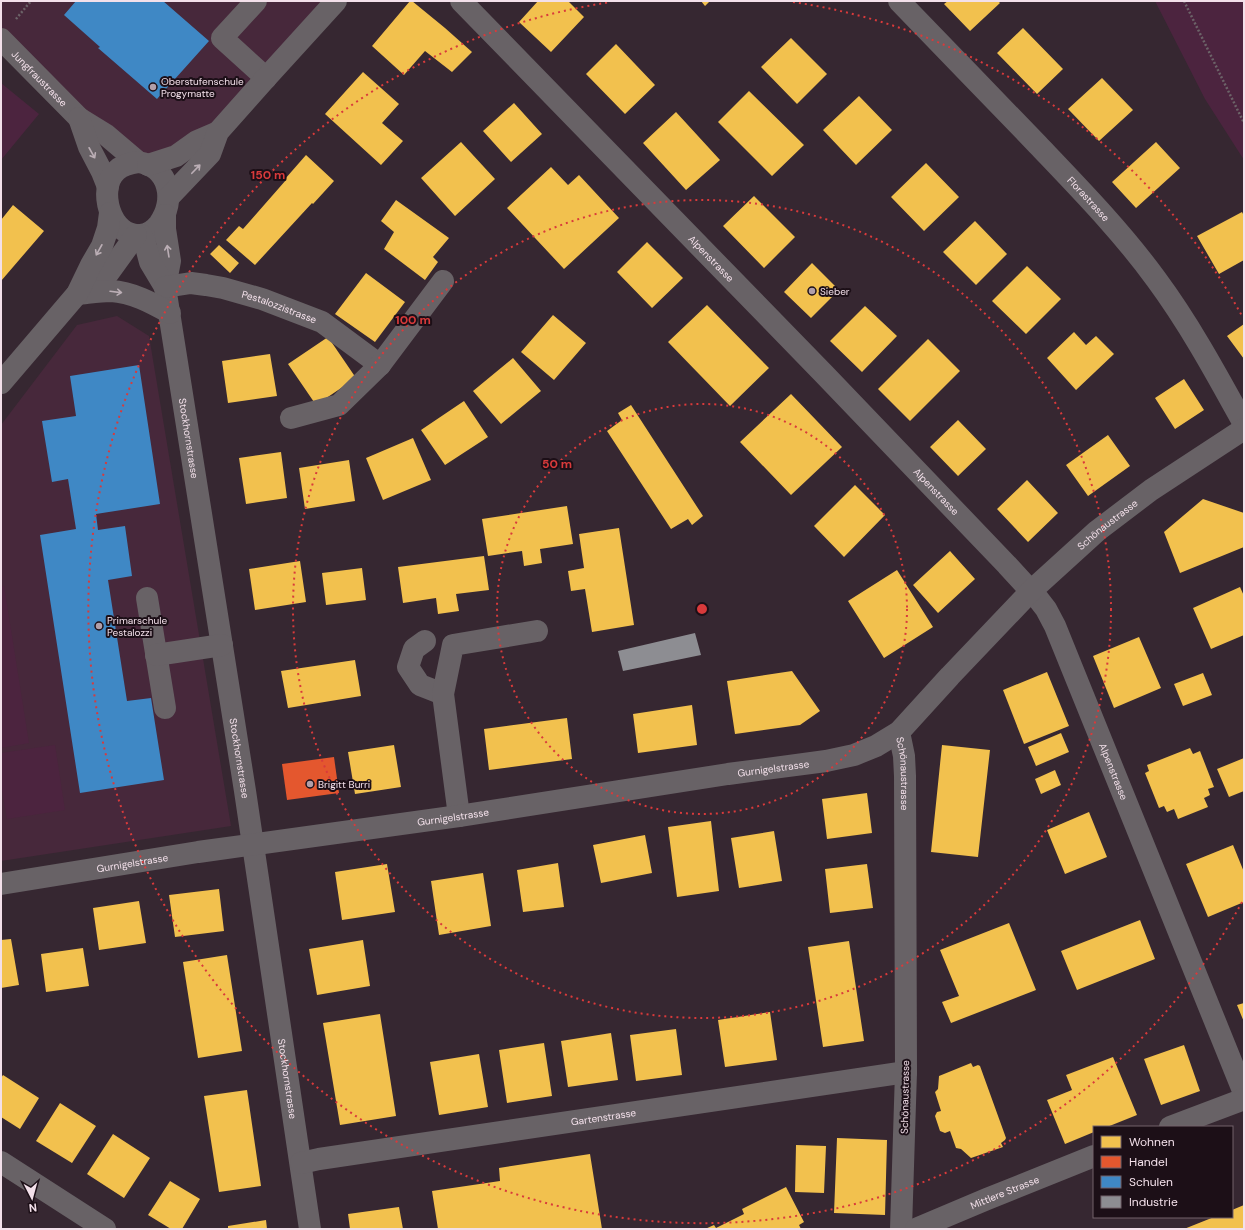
<svg xmlns="http://www.w3.org/2000/svg" width="1245" height="1230" viewBox="0 0 1245 1230" font-family="'DM Sans',sans-serif">
<style>
.built{fill:#47283b}
.green{fill:#4c243f}
.homes{fill:#f2c14e}
.shops{fill:#e4572e}
.schools{fill:#3f88c5}
.industry{fill:#8d8d92}
.lines{fill:none;stroke-linecap:round;stroke-linejoin:round}
.path{stroke:#6c6368;stroke-width:2.5;stroke-dasharray:2 2;stroke-linecap:butt}
.minor{stroke:#686266;stroke-width:22}
.oneway{stroke:#bbaeb5}
.ring{fill:none;stroke:#d93a3b;stroke-width:2;stroke-dasharray:2 4}
.poi-dot{fill:#b19fa9;stroke:#1c0f17;stroke-width:1.5}
.labels{text-anchor:middle;dominant-baseline:central;stroke-width:4;stroke-linejoin:round;paint-order:stroke}
.street-label{font-size:10px;fill:#f3e0ea;stroke:#1c0f17}
.poi-label{font-size:10px;fill:#f3e0ea;stroke:#1c0f17;text-anchor:start}
.centre{fill:#d93a3b;stroke:#1c0f17;stroke-width:2}
.ring-label{font-size:12px;text-anchor:middle;font-weight:bold;fill:#d93a3b;stroke:#1c0f17;stroke-width:4;stroke-linejoin:round;paint-order:stroke}
</style>
<rect width="100%" height="100%" fill="#362731"/>
<path class="built" d="M1,1H336L218,132L148,165L1,39Z
M117,316L149,336L231,826L1,861V425L77,325Z"/>
<path class="green" d="M1155,1H1244V160L1205,99Z
M1,83L39,114L1,160Z
M4,586L29,743L1,748V587Z
M55,745L65,810L7,819L1,785V753Z"/>
<path class="homes" d="M410,1H412L445,28L472,52L452,72L425,51L404,75L372,46Z
M538,1H568L584,17L551,52L519,22Z
M701,1H710L705,6Z
M948,1H998L1000,3L970,31L944,4Z
M1023,28L1063,69L1037,94L997,53Z
M791,38L827,74L797,104L761,67Z
M616,44L655,85L625,114L586,74Z
M363,72L399,104L382,123L403,141L381,165L325,114Z
M1102,78L1133,110L1099,141L1068,109Z
M749,91L804,145L772,176L718,122Z
M859,96L892,130L856,165L823,130Z
M514,103L542,134L511,162L483,131Z
M676,112L720,160L686,190L643,143Z
M461,142L495,179L455,216L421,178Z
M1156,142L1180,168L1136,208L1112,182Z
M306,155L334,181L313,204L312,203L255,265L226,240L239,226L243,229L286,180L285,179Z
M926,163L959,197L924,231L891,197Z
M551,167L568,185L579,175L619,218L564,269L507,208Z
M754,196L795,237L764,268L723,226Z
M396,200L449,238L433,257L438,262L425,280L384,249L394,232L381,221Z
M13,205L44,231L1,281V220Z
M1242,212L1244,216V260L1219,274L1197,236Z
M975,221L1007,254L976,285L943,252Z
M647,242L683,278L652,308L617,272Z
M219,245L239,263L230,273L210,254Z
M812,263L839,290L811,318L784,292Z
M1027,266L1061,299L1026,334L992,301Z
M366,273L405,302L375,342L335,314Z
M707,305L769,368L730,406L668,342Z
M865,306L897,336L862,372L830,341Z
M553,315L586,343L554,380L521,352Z
M1244,324V359L1227,336Z
M1074,332L1086,345L1096,336L1114,354L1076,390L1047,358Z
M328,337L356,378L316,405L288,364Z
M928,339L960,371L910,421L878,389Z
M270,354L277,396L228,403L222,361Z
M513,358L541,391L501,424L473,391Z
M1184,379L1204,410L1175,429L1155,398Z
M791,394L842,447L791,495L740,442Z
M464,401L488,437L445,465L421,430Z
M631,405L703,516L692,525L688,519L671,529L607,431L622,420L618,413Z
M958,420L986,449L958,476L930,447Z
M1108,435L1130,466L1088,496L1066,465Z
M413,438L431,480L383,500L366,458Z
M281,452L287,498L246,504L239,458Z
M349,460L355,501L305,509L299,468Z
M1027,480L1058,513L1028,542L997,509Z
M855,485L885,515L844,557L814,526Z
M1203,499L1244,513V547L1180,573L1164,532Z
M567,506L573,544L540,549L542,563L524,566L522,551L488,556L482,519Z
M619,528L634,625L592,632L585,589L571,591L568,571L584,568L579,534Z
M950,551L975,579L938,613L913,585Z
M484,556L489,590L456,594L459,611L438,614L436,598L403,603L398,567Z
M300,561L306,602L255,610L249,569Z
M362,568L366,600L326,605L322,573Z
M897,570L933,627L884,658L848,601Z
M1240,587L1244,596V635L1211,649L1193,608Z
M1139,637L1161,688L1114,708L1093,656Z
M355,660L361,696L288,708L281,671Z
M792,671L820,711L800,725L735,734L727,681Z
M1047,672L1069,726L1024,744L1003,690Z
M1203,673L1212,695L1183,706L1174,684Z
M692,705L697,745L638,753L633,714Z
M567,718L572,759L489,770L484,729Z
M1061,733L1069,752L1036,766L1028,747Z
M394,745L401,787L355,794L348,752Z
M942,745L990,750L978,857L931,852Z
M1190,748L1193,754L1200,751L1214,787L1208,789L1210,795L1204,798L1208,807L1178,819L1174,809L1167,812L1164,806L1159,808L1145,773L1149,771L1147,765Z
M1244,758V791L1229,797L1217,769Z
M1055,770L1061,785L1041,794L1035,779Z
M867,793L872,833L827,839L822,799Z
M1089,812L1107,857L1065,874L1047,830Z
M711,821L719,891L677,897L668,827Z
M774,831L782,881L739,888L731,838Z
M645,835L652,873L601,883L593,845Z
M1233,845L1244,872V902L1208,917L1186,864Z
M558,863L564,907L523,912L517,870Z
M387,864L395,912L342,920L335,872Z
M867,864L873,908L830,913L825,869Z
M483,873L491,926L439,935L431,881Z
M219,889L224,931L175,937L169,895Z
M139,901L146,943L99,950L93,908Z
M1140,920L1155,959L1077,990L1061,951Z
M1009,923L1036,990L951,1023L942,1002L959,996L940,950Z
M11,939L19,985L1,988V940Z
M363,940L370,986L317,995L309,949Z
M849,941L864,1041L823,1047L808,947Z
M83,948L89,986L46,992L41,954Z
M227,955L242,1051L198,1058L183,962Z
M1244,1003V1022L1237,1005Z
M770,1012L777,1060L725,1067L718,1020Z
M380,1014L396,1116L340,1125L323,1023Z
M676,1029L682,1075L636,1081L630,1035Z
M611,1033L618,1080L568,1087L561,1041Z
M544,1043L552,1096L507,1103L499,1050Z
M1184,1045L1200,1091L1161,1105L1144,1059Z
M479,1054L488,1107L439,1115L430,1062Z
M1113,1057L1137,1115L1107,1127H1094V1132L1065,1144L1047,1100L1072,1090L1066,1075Z
M971,1063L973,1067L978,1065L980,1066L1006,1138L1005,1140L1001,1143L1003,1147L971,1158L961,1149L956,1148L950,1131L945,1133L940,1131L935,1116L937,1112L941,1111L935,1092L938,1089L939,1076Z
M3,1075L39,1098L20,1129L1,1117V1078Z
M247,1090L261,1186L219,1192L204,1096Z
M60,1103L96,1126L72,1163L36,1141Z
M113,1134L150,1158L124,1198L87,1174Z
M837,1138L887,1140L885,1215L834,1213Z
M796,1145L826,1146L824,1193L795,1192Z
M590,1154L602,1229H551L550,1228L544,1229H438L432,1191L500,1181L499,1168Z
M170,1181L200,1199L182,1229H171L148,1215Z
M786,1187L804,1222L799,1225L801,1229H705L714,1225L716,1228L744,1214L742,1209Z
M1244,1205V1229H1184L1214,1217H1232V1210Z
M399,1207L403,1229H350L348,1214Z
M266,1220L267,1229H228V1226Z"/>
<path class="shops" d="M334,757L339,793L287,800L282,764Z"/>
<path class="schools" d="M76,1H163L209,41L157,99L98,48L100,47L64,15Z
M139,365L160,504L96,514L98,530L125,526L132,576L108,580L127,701L151,698L164,780L80,793L40,535L76,529L68,479L52,482L42,421L76,416L70,376Z"/>
<path class="industry" d="M695,633L701,655L623,671L618,651Z"/>
<g class="lines">
<path class="path" d="M1184,1L1244,123
M16,19L31,1"/>
<g class="minor">
<path d="M256,1L222,38L266,78"/>
<path id="s1" d="M461,1L824,374L1007,565L1039,600L1046,609L1055,626L1244,1093"/>
<path id="s2" d="M899,1C945,49 992,97 1038,145C1079,188 1121,231 1156,279C1190,325 1217,375 1244,424"/>
<path id="s3" d="M1,39L79,118L105,134L138,162"/>
<path d="M79,118L89,147L102,172L108,187"/>
<path d="M138,162C170,167 176,201 159,224C155,229 148,234 141,235C110,238 97,188 116,171C122,165 130,163 138,162Z"/>
<path d="M148,165L176,156L197,141L218,132"/>
<path d="M169,197L210,154L218,132L266,78L336,1"/>
<path id="s4" d="M165,215V229L170,261L165,287L245,791L310,1229"/>
<path d="M141,235L145,243L150,262L165,287"/>
<path id="s5" d="M165,287L191,283L206,285L223,288L262,299L322,322L380,365"/>
<path d="M80,292L107,275L136,235"/>
<path d="M77,294C88,293 100,291 111,291C132,292 152,303 170,313"/>
<path d="M1,383L77,294L91,265L102,246L108,228L110,213"/>
<path d="M291,418L339,405L380,365L443,281"/>
<path d="M147,598L165,708"/>
<path d="M425,641L414,649L408,667L420,685L443,694"/>
<path d="M156,655L222,645"/>
<path id="s6" d="M899,732L904,756L905,776L906,1072L901,1229"/>
<path d="M459,816L443,694L453,645L537,631"/>
<path id="s7" d="M1,884L198,852L459,816L728,774L826,761L854,755L876,746L899,732L950,676L1031,591L1097,531L1151,490L1244,429"/>
<path d="M1170,1127L1244,1099"/>
<path d="M1,1162L105,1229"/>
<path id="s8" d="M301,1163L319,1159L906,1072"/>
<path id="s9" d="M916,1229L987,1199L1094,1156"/>
</g>
</g>
<defs><path id="oneway-shaft" d="M-6 0H5M1.5-3L5.5 0L1.5 3" fill="none" stroke-width="1.6" stroke-linecap="round" stroke-linejoin="round"/></defs>
<g class="oneway">
<use href="#oneway-shaft" transform="translate(92 153) rotate(61)"/>
<use href="#oneway-shaft" transform="translate(196 169) rotate(-46)"/>
<use href="#oneway-shaft" transform="translate(99 250) rotate(119)"/>
<use href="#oneway-shaft" transform="translate(168 251) rotate(-99)"/>
<use href="#oneway-shaft" transform="translate(116 292) rotate(7)"/>
</g>
<g class="ring">
<circle cx="702" cy="609" r="205"/>
<circle cx="702" cy="609" r="409"/>
<path d="M1242 902A614 614 0 1 1 611 2M793 2A614 614 0 0 1 1242 316"/>
</g>
<g class="poi-dot">
<circle cx="153" cy="87" r="4"/>
<circle cx="812" cy="291" r="4"/>
<circle cx="99" cy="626" r="4"/>
<circle cx="310" cy="784" r="4"/>
</g>
<g class="labels">
<g class="street-label">
<text stroke="none"><textPath href="#s3" startOffset="55">Jungfraustrasse</textPath></text>
<text stroke="none"><textPath href="#s2" startOffset="274">Florastrasse</textPath></text>
<text stroke="none"><textPath href="#s1" startOffset="359">Alpenstrasse</textPath></text>
<text stroke="none"><textPath href="#s5" startOffset="118">Pestalozzistrasse</textPath></text>
<text stroke="none"><textPath href="#s4" startOffset="226">Stockhornstrasse</textPath></text>
<text stroke="none"><textPath href="#s1" startOffset="683">Alpenstrasse</textPath></text>
<text stroke="none"><textPath href="#s7" startOffset="1208">Schönaustrasse</textPath></text>
<text stroke="none"><textPath href="#s4" startOffset="550">Stockhornstrasse</textPath></text>
<text stroke="none"><textPath href="#s7" startOffset="781">Gurnigelstrasse</textPath></text>
<text stroke="none"><textPath href="#s1" startOffset="1020">Alpenstrasse</textPath></text>
<text stroke="none"><textPath href="#s6" startOffset="42">Schönaustrasse</textPath></text>
<text stroke="none"><textPath href="#s7" startOffset="457">Gurnigelstrasse</textPath></text>
<text stroke="none"><textPath href="#s7" startOffset="133">Gurnigelstrasse</textPath></text>
<text stroke="none"><textPath href="#s4" startOffset="874">Stockhornstrasse</textPath></text>
<text transform="translate(905 1097) rotate(-89)">Schönaustrasse</text>
<text stroke="none"><textPath href="#s8" startOffset="306">Gartenstrasse</textPath></text>
<text stroke="none"><textPath href="#s9" startOffset="96">Mittlere Strasse</textPath></text>
</g>
<g class="poi-label">
<text x="161" y="81">Oberstufenschule<tspan x="161" dy="12">Progymatte</tspan></text>
<text x="820" y="291">Sieber</text>
<text x="107" y="620">Primarschule<tspan x="107" dy="12">Pestalozzi</tspan></text>
<text x="318" y="784">Brigitt Burri</text>
</g>
</g>
<circle cx="702" cy="609" r="6" class="centre"/>
<g class="ring-label">
<text x="268" y="179">150 m</text>
<text x="413" y="324">100 m</text>
<text x="557" y="468">50 m</text>
</g>
<rect width="1245" height="1230" fill="none" stroke="#f3e0ea" stroke-width="4"/>
<rect x="1093" y="1126" width="140" height="92" fill="#1c0f17" stroke="#72636b"/>
<rect x="1101" y="1136" width="20" height="12" fill="#f2c14e" stroke="#72636b"/>
<text x="1129" y="1146" font-size="12" fill="#f3e0ea">Wohnen</text>
<rect x="1101" y="1156" width="20" height="12" fill="#e4572e" stroke="#72636b"/>
<text x="1129" y="1166" font-size="12" fill="#f3e0ea">Handel</text>
<rect x="1101" y="1176" width="20" height="12" fill="#3f88c5" stroke="#72636b"/>
<text x="1129" y="1186" font-size="12" fill="#f3e0ea">Schulen</text>
<rect x="1101" y="1196" width="20" height="12" fill="#8d8d92" stroke="#72636b"/>
<text x="1129" y="1206" font-size="12" fill="#f3e0ea">Industrie</text>
<g transform="translate(32 1198) rotate(174)" stroke="#1c0f17" stroke-width="3" paint-order="stroke">
<path d="M0-3L7 15L0 10L-7 15Z" fill="#f3e0ea"/>
<text y="-6" font-size="11" font-weight="bold" text-anchor="middle" fill="#f3e0ea">N</text>
</g>
</svg>
